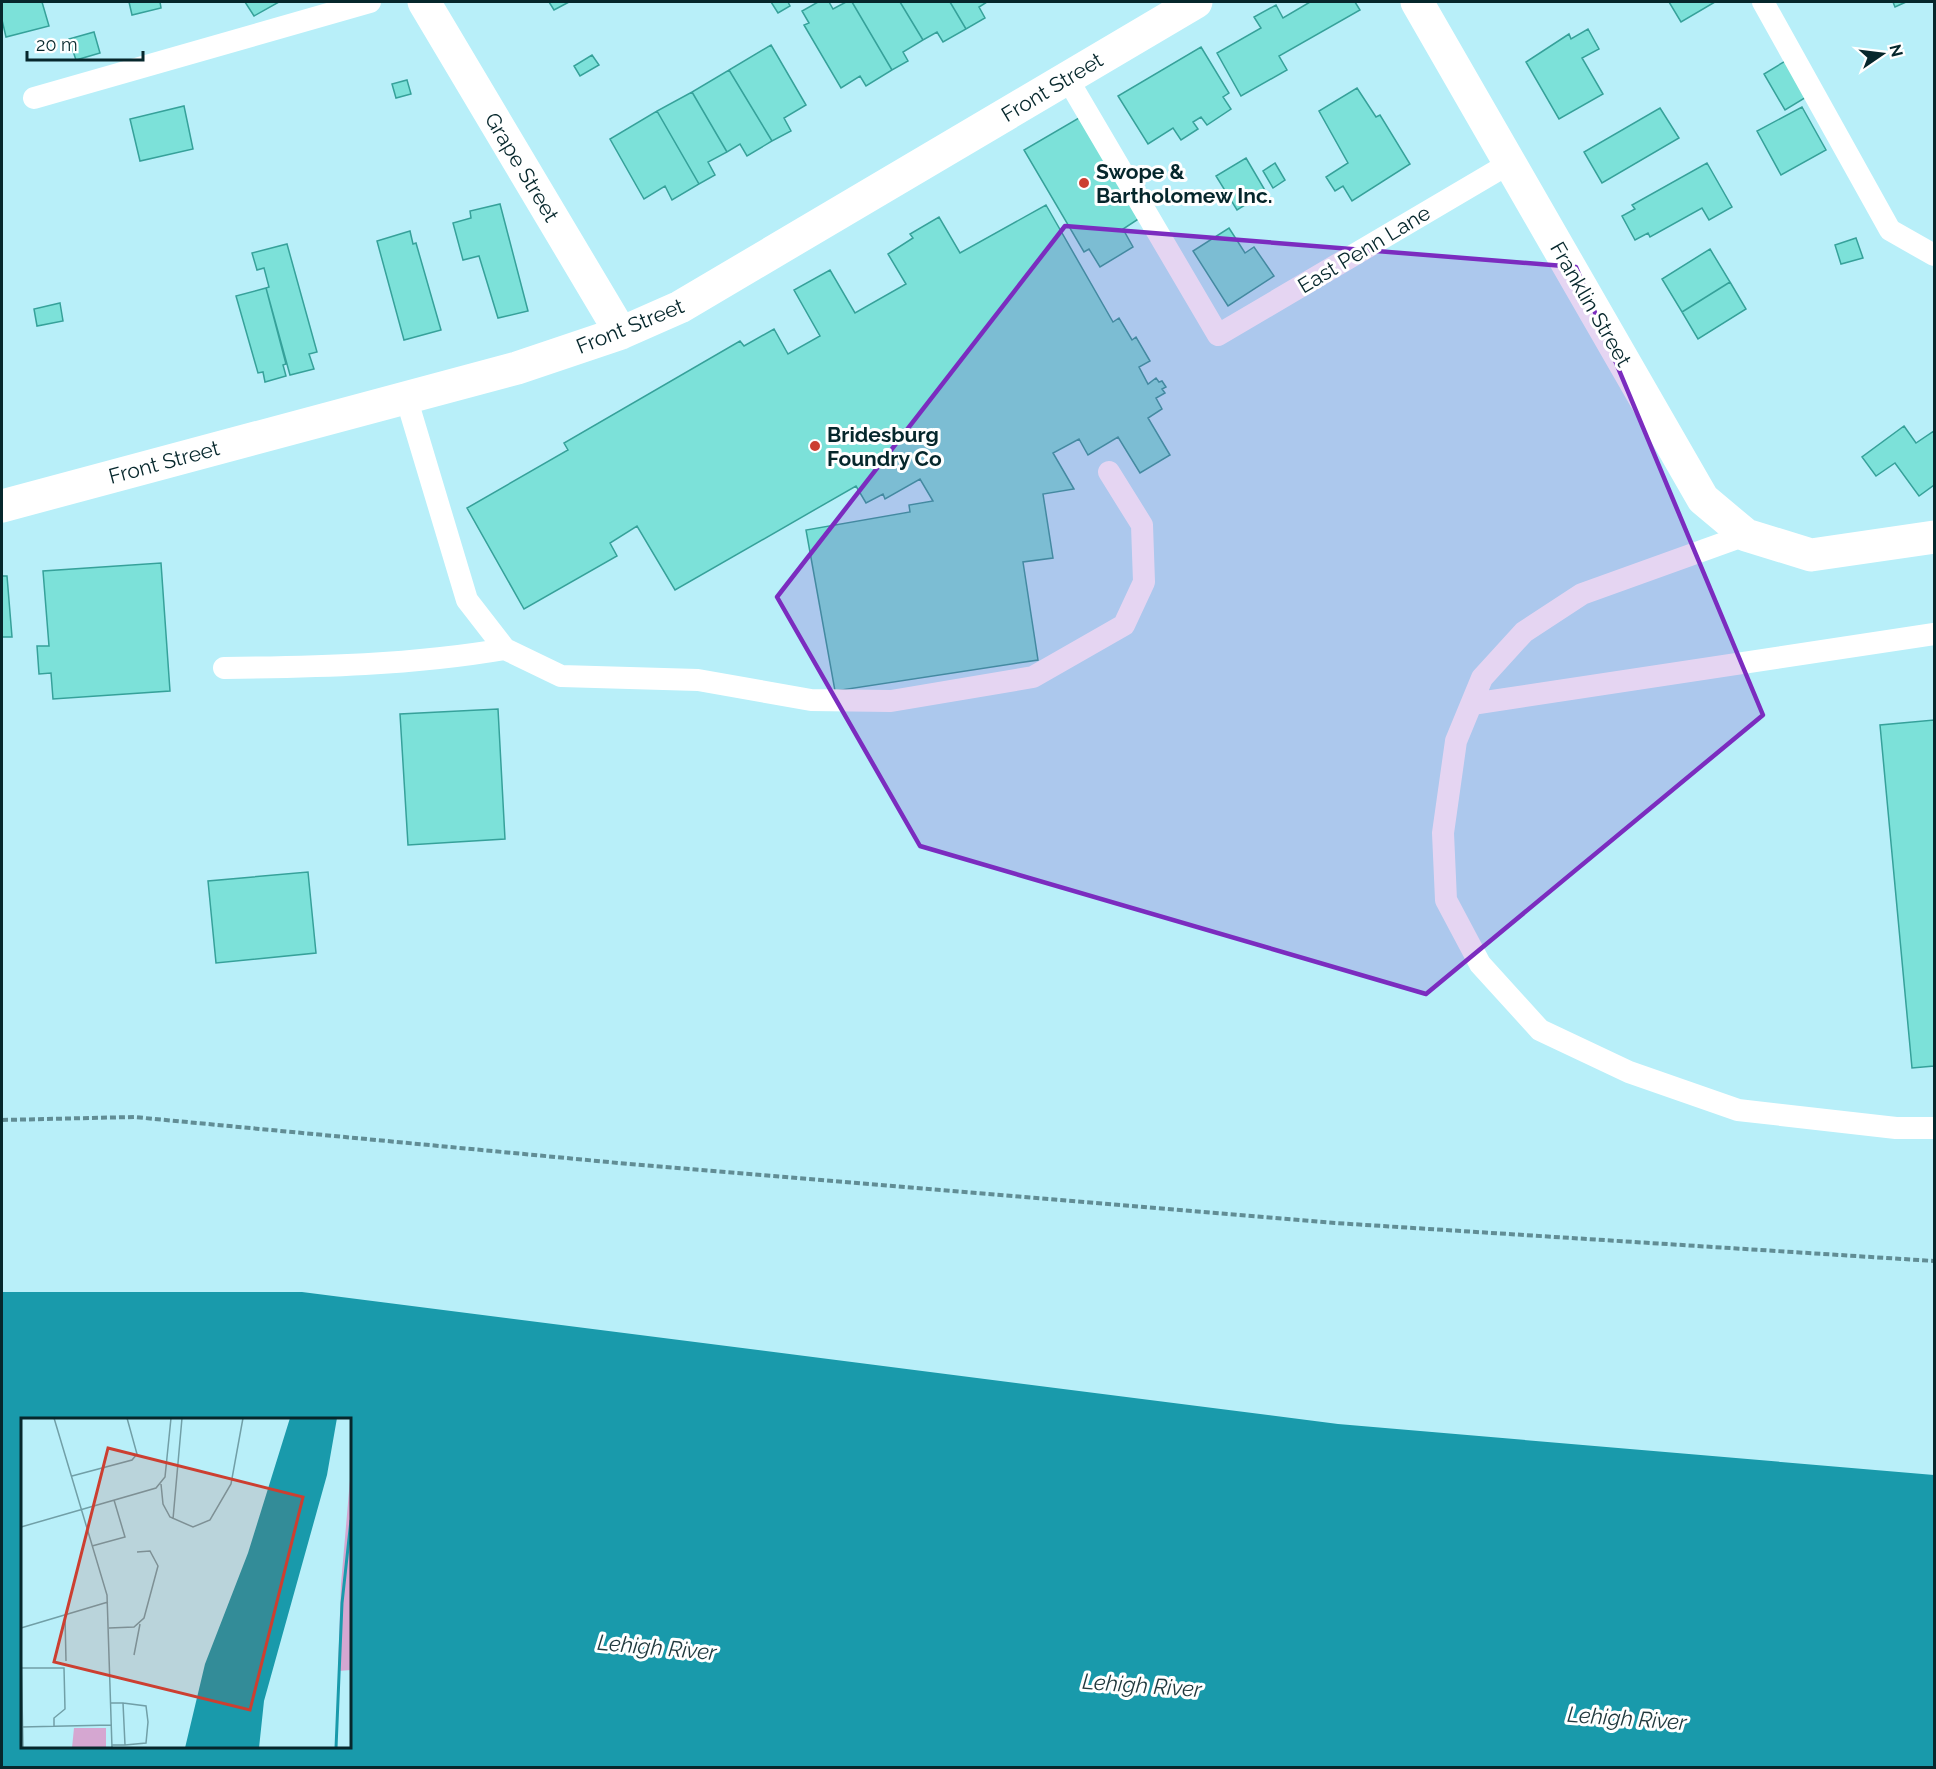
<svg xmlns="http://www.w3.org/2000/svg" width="1936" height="1769" viewBox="0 0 1936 1769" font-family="Raleway,sans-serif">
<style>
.water{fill:#199aab;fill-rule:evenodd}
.building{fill:#7ce1d9;stroke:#36a19a;stroke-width:1.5}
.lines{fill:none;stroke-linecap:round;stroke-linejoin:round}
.path{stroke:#618d95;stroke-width:4;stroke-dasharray:6 3;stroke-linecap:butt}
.service{stroke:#fff;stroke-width:22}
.minor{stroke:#fff;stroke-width:33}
.marked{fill:#7b2cbf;fill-opacity:0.2;stroke:#7b2cbf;stroke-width:4.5;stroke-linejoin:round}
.poi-dot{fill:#cc3f31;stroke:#fff;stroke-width:2}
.labels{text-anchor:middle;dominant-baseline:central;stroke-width:6;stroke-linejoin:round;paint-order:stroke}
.street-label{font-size:21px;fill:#06272c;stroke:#fff}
.poi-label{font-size:21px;font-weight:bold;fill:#06272c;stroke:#fff;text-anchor:start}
.water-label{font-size:22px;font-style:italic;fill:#1f383d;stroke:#fff}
.inset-river{fill:none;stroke:#199aab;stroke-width:3}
.inset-road{fill:none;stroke:#719fa7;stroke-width:1.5}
.view{fill:#cc3f31;fill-opacity:0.15;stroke:#cc3f31;stroke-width:3}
.inset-edge{fill:none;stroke:#06272c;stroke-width:3}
</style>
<rect width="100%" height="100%" fill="#b8eff9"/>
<path class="water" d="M2,1292H302L1338,1424L1934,1475V1767H2ZM22,1420H350V1746H22Z"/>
<path class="building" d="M2,2H42L49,26L6,37L2,20Z
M129,2H160L161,8L132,15Z
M245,2H279L254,16Z
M549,2H569L554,10Z
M771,2H788L790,6L778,13Z
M818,2H829L833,9L846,2H852L892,70L866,86L860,76L841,88L804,25L809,23L802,11Z
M852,2H900L923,40L903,52L908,61L892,70Z
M900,2H950L966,29L943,42L937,32L923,40Z
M950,2H987L979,7L985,18L966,29Z
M1310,2H1355L1360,10L1279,56L1287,70L1241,96L1217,53L1261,28L1254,17L1276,5L1283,18Z
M1669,2H1715L1681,22Z
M1893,2H1906L1895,7Z
M1588,29L1599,49L1582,58L1603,94L1559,119L1526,62L1569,34L1571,39Z
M94,32L100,53L76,60L69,39Z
M771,45L806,105L784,118L791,131L772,141L729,70Z
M1201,47L1229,93L1223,97L1231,109L1207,125L1201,117L1193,122L1198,129L1181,140L1173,128L1148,144L1118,96Z
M592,55L599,65L580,76L574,66Z
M1787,60L1808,96L1785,110L1764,74Z
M729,70L772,141L747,156L740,144L727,152L692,92Z
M407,80L411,94L396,98L392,84Z
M1357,88L1376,117L1380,115L1410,164L1352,201L1343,186L1335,191L1326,177L1348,163L1319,111Z
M692,92L727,152L708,162L715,175L699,184L657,111Z
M184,106L193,149L140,161L130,119Z
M1802,107L1826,150L1781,175L1757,131Z
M1660,108L1679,138L1602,183L1584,152Z
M657,111L699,184L672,200L665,186L644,199L610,139Z
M1084,115L1143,216L1123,229L1133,247L1100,267L1089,249L1084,252L1024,150Z
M1246,158L1266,192L1237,210L1216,176Z
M1275,163L1285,180L1273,188L1263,171Z
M1707,163L1732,207L1709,220L1702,208L1650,237L1648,233L1635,240L1622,216L1635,209L1632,205Z
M500,204L528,311L498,318L479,256L463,260L453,223L471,218L470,211Z
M1046,205L1113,322L1119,318L1132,340L1136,337L1150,361L1139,367L1148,384L1156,378L1159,382L1162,381L1166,387L1162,389L1165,393L1156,398L1162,409L1148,418L1170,455L1140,473L1118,437L1088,455L1079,439L1053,453L1074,489L1043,494L1053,558L1023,562L1038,660L835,691L806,530L910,512L909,505L933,501L920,479L885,499L883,494L866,503L856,486L675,590L637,526L610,543L617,556L524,609L467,508L568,450L564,443L740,341L744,346L774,329L788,354L820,336L794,290L830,270L855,313L906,284L888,254L913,238L910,234L939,217L960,253Z
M1229,228L1245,253L1254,247L1274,276L1228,306L1193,251Z
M410,231L413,244L416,243L441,330L404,340L377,241Z
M1856,238L1863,258L1841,264L1835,245Z
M287,244L317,352L309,354L314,369L290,375L266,288L269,287L264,268L257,270L252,253Z
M1710,249L1730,282L1682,312L1662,279Z
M1730,282L1746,309L1698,339L1682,312Z
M266,288L286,364L283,365L286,376L265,382L263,372L258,373L236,296Z
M60,303L63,321L37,326L34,309Z
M1904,426L1916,443L1934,431V485L1919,496L1895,463L1876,476L1862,457Z
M161,563L170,691L53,699L51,673L39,674L37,646H49L43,571Z
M2,576H7L12,637H2Z
M498,709L505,839L408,845L400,714Z
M1934,720V1066L1912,1068L1880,725Z
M308,872L316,953L216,963L208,881Z"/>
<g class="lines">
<path class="path" d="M2,1120L134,1117L629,1164L1335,1223L1934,1261"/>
<path class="service" d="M1763,2L1890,230L1934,255
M1067,78L1218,335L1510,163
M34,98L370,2
M406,397L467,600L505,649L561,676L698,680L811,700L891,701L1033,677L1124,625L1144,582L1142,525L1109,472
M1746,535L1582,594L1524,632L1482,678L1456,741L1443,833L1446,900L1480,964L1540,1030L1629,1072L1738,1110L1896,1128H1934
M224,668C318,667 412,665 505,649
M1472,704L1934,634"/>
<path class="minor" d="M424,2L621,333
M1417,2L1703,499L1746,535L1811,555L1934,537
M2,506L517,368L621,333L680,307L1196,2"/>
</g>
<path class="marked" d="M1065,226L1576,267L1763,715L1426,994L920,846L777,597Z"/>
<g class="poi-dot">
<circle cx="1084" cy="183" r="6"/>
<circle cx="815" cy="446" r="6"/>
</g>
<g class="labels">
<g class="street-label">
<text transform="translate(1052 87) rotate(-31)">Front Street</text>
<text transform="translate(522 167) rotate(59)">Grape Street</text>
<text transform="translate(1364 249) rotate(-31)">East Penn Lane</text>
<text transform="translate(1591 304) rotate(60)">Franklin Street</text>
<text transform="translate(630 326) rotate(-22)">Front Street</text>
<text transform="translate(164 462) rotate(-15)">Front Street</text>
</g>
<g class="poi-label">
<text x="1096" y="171">Swope &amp;<tspan x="1096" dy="24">Bartholomew Inc.</tspan></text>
<text x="827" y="434">Bridesburg<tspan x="827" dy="24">Foundry Co</tspan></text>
</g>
<g class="water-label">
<text transform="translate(657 1647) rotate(5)">Lehigh River</text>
<text transform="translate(1142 1685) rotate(4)">Lehigh River</text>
<text transform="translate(1627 1718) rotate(4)">Lehigh River</text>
</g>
</g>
<g transform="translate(21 1418)">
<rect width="330" height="330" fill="#b8eff9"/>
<path d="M330,50V252L317,253L320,166ZM53,310H85V330H51Z" fill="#d5a7d1"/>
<path d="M269,0H316L306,57L243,283L238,330H164L184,246L227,135Z" fill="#199aab"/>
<path class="inset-river" d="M315,330L321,185L330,102"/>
<path class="inset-road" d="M33,0L86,177L91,330M51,58L111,42L116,36L106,0M140,66L142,86L149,99L172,109L189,102L210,66L222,0M152,101L161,0M0,109L135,70L144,59L150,0M71,128L104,119L93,82M44,198L45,243M0,210L87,184M88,210L113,209L123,200L137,148L129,133L116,134M0,232L2,330M113,237L119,206M0,250H43L44,291L33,300V308M90,285H102L104,327H91M102,285L125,288L127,304L125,325L104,327M0,309L90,307"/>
<path class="view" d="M87,30L282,79L229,292L33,244Z"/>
<rect width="330" height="330" class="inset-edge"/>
</g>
<rect width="1936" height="1769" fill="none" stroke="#06272c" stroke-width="6"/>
<g transform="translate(1882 54) rotate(76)" stroke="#ffffff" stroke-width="4.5" paint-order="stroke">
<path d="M0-4.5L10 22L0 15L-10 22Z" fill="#06272c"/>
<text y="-9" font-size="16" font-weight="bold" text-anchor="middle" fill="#06272c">N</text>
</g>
<path d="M27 51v9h116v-9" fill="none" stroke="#06272c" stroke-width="3"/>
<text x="36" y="51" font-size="18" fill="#06272c" stroke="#ffffff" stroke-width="4.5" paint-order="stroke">20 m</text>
</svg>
